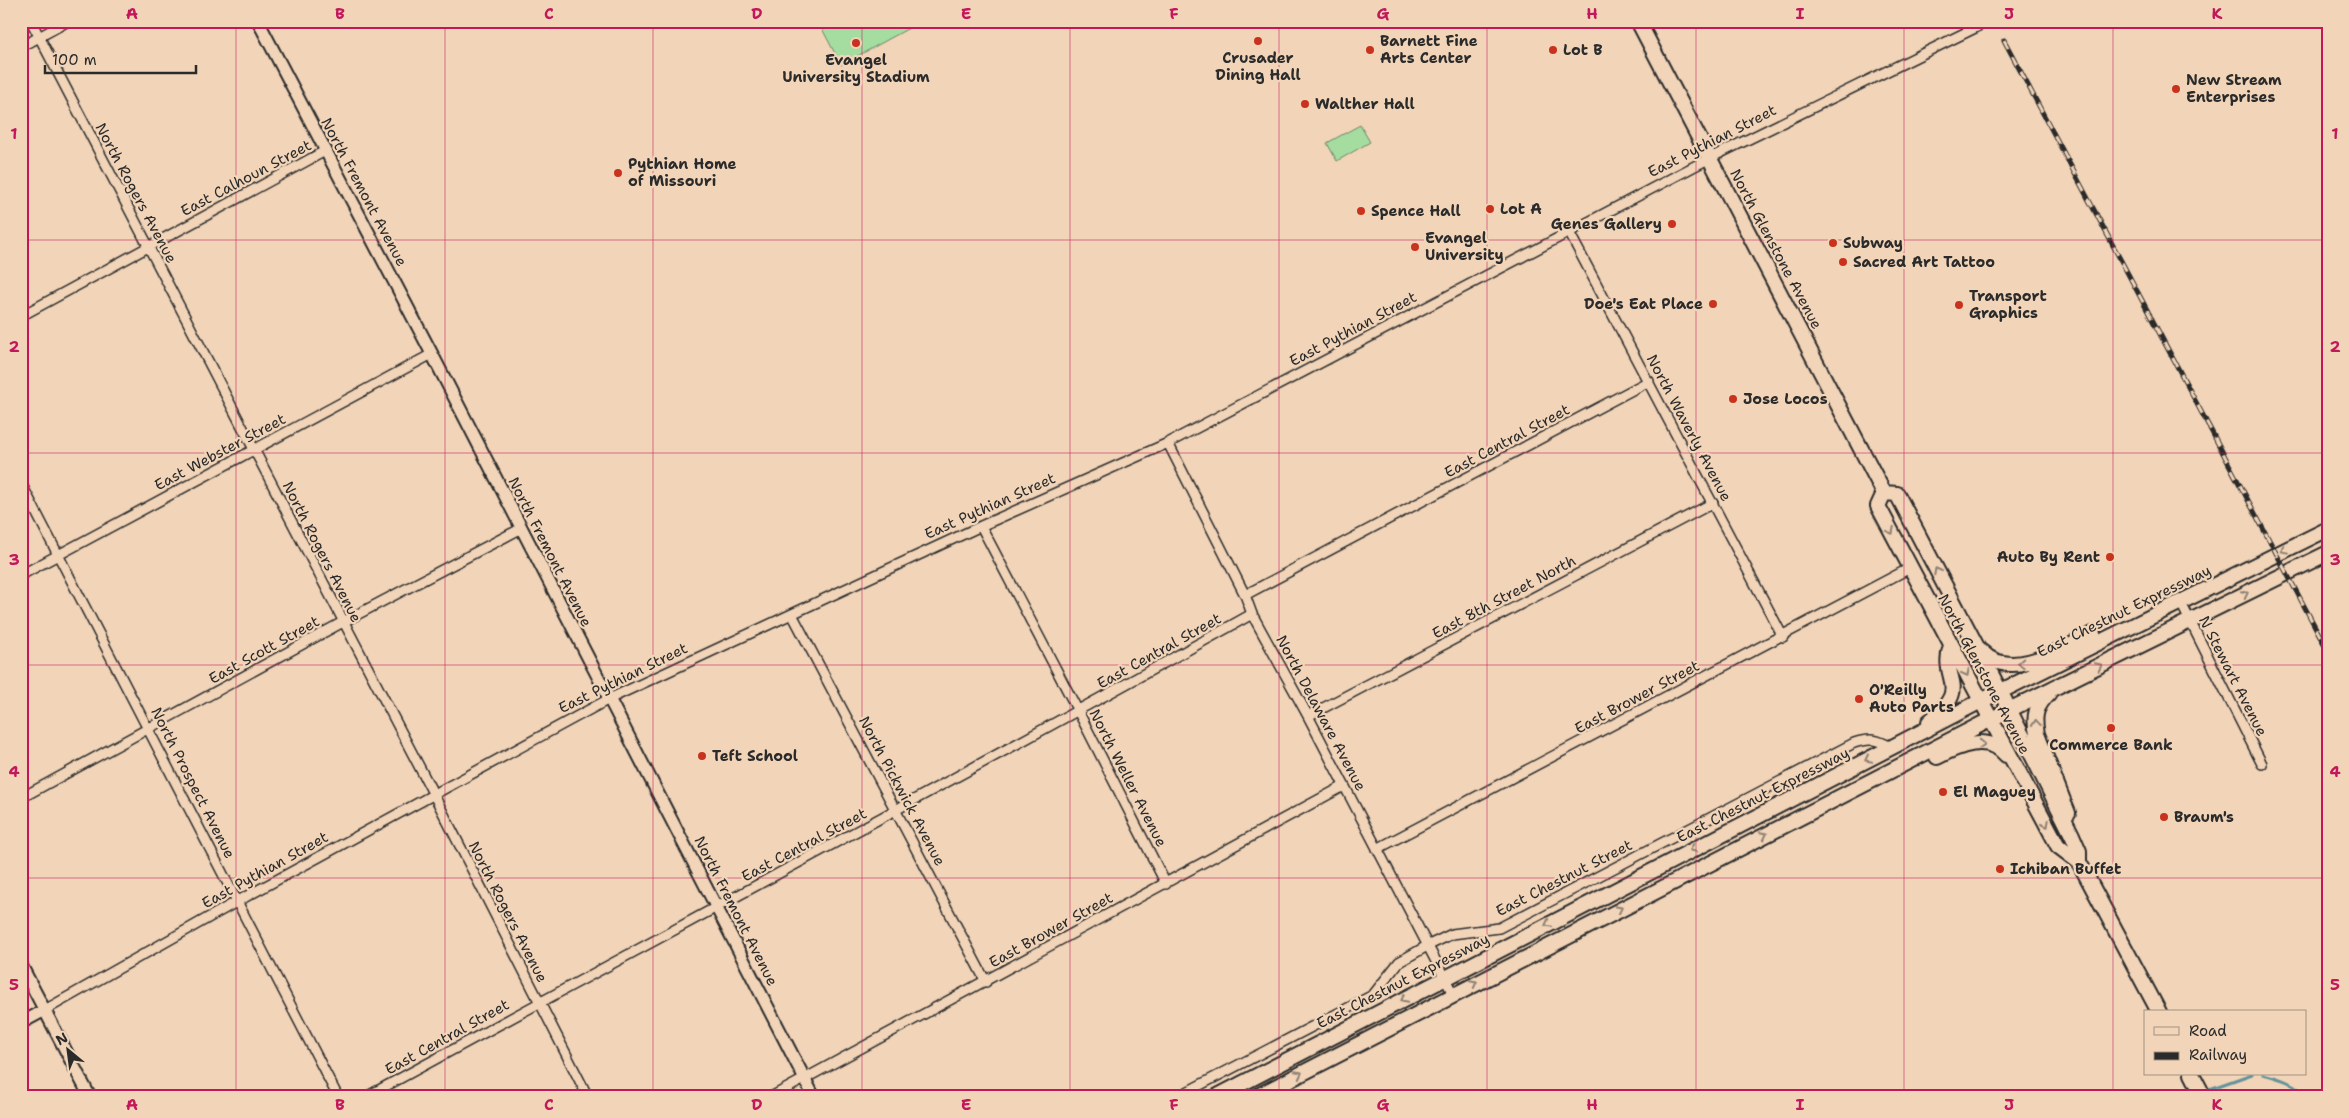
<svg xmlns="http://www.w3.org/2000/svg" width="2349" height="1118" viewBox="0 0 2349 1118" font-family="'Shantell Sans',sans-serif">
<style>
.green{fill:#a5dda1;stroke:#688466}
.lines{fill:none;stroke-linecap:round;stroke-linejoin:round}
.stream{stroke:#63939b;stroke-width:3}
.street-casing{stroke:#2b2b2b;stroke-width:12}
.secondary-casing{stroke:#2b2b2b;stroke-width:15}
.primary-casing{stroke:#2b2b2b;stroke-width:18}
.street{stroke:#f2d5b9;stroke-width:9}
.secondary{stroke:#f2d5b9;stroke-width:11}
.primary{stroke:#f2d5b9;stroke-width:14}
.rail-casing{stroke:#2b2b2b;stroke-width:5}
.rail{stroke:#f2d5b9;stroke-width:3;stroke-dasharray:9;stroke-linecap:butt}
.oneway{stroke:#8e8072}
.grid{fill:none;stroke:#c2185b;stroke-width:1;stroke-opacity:0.55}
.poi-dot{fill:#c8321e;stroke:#f2d5b9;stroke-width:2}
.labels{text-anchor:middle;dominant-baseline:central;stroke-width:4.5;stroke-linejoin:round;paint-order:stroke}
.poi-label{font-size:15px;font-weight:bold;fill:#2b2b2b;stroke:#f2d5b9;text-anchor:start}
.street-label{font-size:15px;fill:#2b2b2b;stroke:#f2d5b9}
.neatline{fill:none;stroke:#c2185b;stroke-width:2}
.grid-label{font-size:16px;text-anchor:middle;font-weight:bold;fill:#c2185b}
</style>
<rect width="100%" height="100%" fill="#f2d5b9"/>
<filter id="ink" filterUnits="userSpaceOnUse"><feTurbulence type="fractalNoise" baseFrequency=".02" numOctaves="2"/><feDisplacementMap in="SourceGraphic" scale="10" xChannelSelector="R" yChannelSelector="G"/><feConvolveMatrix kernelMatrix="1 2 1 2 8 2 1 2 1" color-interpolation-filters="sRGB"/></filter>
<g filter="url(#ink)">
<path class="green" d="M818,21H922L841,65Z
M1360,125L1370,142L1337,161L1327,143Z"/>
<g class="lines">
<path class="stream" d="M2263,1074C2279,1078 2297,1083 2306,1097
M2204,1091L2252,1074"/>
<defs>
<path id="street" d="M31,21L434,795L588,1097
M21,47L68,21
M1569,232L1783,637
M21,316L325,151
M1168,443L1245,595L1252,614L1308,716L1453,994
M21,483L338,1097
M981,526L1078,711L1166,884
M21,575L432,354
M1245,595L1649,381
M2180,601L2262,764
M792,614L986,982
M1308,716L1713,503
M21,798L343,622L522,528
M1377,849L1910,568
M45,1010L238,901L609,699L981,526L1168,443L1710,158L1977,27
M366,1097C661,936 959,778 1252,614
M771,1097L1344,786
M1177,1097L1373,995L1399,962L1427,946L1452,934L1499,928L1854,743C1870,738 1877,739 1891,747"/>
<path id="secondary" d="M258,21L432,354L814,1097
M21,965L90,1097
M21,1023L45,1010"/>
<path id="primary" d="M1638,21L1884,493
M1884,493L1897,494L2000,691L2072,835L2079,851V862L2159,1012
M1884,493L1878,506L2058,846L2079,862
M1982,652C2010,682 2064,648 2093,634
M2049,693C2036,706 2033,715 2037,734L2068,813
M1929,722C1974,684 1939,682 1951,645
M1937,757C1958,746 1988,733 2006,755
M2192,1074L2204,1097
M1216,1097L1981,701L2328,529
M1256,1097L2009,710L2328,553"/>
</defs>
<use href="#street" class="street-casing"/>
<use href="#secondary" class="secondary-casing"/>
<use href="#primary" class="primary-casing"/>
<use href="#street" class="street"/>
<use href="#secondary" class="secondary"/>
<use href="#primary" class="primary"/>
<defs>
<path id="rail" d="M2004,40L2328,651
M2321,1097L2328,1090"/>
</defs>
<use href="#rail" class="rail-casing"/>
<use href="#rail" class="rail"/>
</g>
<defs><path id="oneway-chevron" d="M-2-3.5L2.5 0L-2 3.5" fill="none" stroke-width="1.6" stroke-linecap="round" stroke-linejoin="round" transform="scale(1.25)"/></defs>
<g class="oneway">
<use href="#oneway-chevron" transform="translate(1891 531) rotate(63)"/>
<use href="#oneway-chevron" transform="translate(2284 550) rotate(154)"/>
<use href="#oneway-chevron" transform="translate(1937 571) rotate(-118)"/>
<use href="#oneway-chevron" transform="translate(2245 594) rotate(-26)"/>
<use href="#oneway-chevron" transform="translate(2021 663) rotate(177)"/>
<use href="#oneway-chevron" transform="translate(2099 666) rotate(-26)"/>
<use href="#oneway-chevron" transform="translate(1966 673) rotate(62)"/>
<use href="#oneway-chevron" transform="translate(2036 723) rotate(-95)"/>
<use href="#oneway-chevron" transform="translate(1982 744) rotate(2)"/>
<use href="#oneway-chevron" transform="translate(1868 759) rotate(153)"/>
<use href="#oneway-chevron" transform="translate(2046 824) rotate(62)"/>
<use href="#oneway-chevron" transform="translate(1764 835) rotate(-27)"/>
<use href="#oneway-chevron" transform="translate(1693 849) rotate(153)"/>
<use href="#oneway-chevron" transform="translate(1619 909) rotate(-27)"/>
<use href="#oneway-chevron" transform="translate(1548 924) rotate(153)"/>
<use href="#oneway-chevron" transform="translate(1474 983) rotate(-27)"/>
<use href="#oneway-chevron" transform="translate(1404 999) rotate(152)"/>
<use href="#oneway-chevron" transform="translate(1299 1074) rotate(-27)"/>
</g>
</g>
<path class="grid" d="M236,21V1097M445,21V1097M653,21V1097M862,21V1097M1070,21V1097M1279,21V1097M1487,21V1097M1696,21V1097M1904,21V1097M2113,21V1097M21,240H2328M21,453H2328M21,665H2328M21,878H2328"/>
<g class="poi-dot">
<circle cx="1258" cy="41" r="5"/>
<circle cx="856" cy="43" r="5"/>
<circle cx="1370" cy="50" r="5"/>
<circle cx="1553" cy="50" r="5"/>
<circle cx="2176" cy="89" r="5"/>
<circle cx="1305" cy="104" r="5"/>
<circle cx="618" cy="173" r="5"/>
<circle cx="1490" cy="209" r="5"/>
<circle cx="1361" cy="211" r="5"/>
<circle cx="1672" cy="224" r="5"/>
<circle cx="1833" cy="243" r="5"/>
<circle cx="1415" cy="247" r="5"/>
<circle cx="1843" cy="262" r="5"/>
<circle cx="1713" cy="304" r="5"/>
<circle cx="1959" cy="305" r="5"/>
<circle cx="1733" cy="399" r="5"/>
<circle cx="2110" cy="557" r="5"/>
<circle cx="1859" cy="699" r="5"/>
<circle cx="2111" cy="728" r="5"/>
<circle cx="702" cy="756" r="5"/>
<circle cx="1943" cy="792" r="5"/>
<circle cx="2164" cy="817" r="5"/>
<circle cx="2000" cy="869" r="5"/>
</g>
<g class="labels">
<g class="poi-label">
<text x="1380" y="41">Barnett Fine<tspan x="1380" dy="17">Arts Center</tspan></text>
<text x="1563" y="50">Lot B</text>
<text x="1258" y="58" text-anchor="middle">Crusader<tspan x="1258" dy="17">Dining Hall</tspan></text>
<text x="856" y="60" text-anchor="middle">Evangel<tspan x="856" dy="17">University Stadium</tspan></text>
<text x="2186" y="80">New Stream<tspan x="2186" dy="17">Enterprises</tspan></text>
<text x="1315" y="104">Walther Hall</text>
<text x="628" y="164">Pythian Home<tspan x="628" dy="17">of Missouri</tspan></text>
<text x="1500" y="209">Lot A</text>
<text x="1371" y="211">Spence Hall</text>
<text x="1662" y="224" text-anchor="end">Genes Gallery</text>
<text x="1425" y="238">Evangel<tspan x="1425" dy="17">University</tspan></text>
<text x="1843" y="243">Subway</text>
<text x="1853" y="262">Sacred Art Tattoo</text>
<text x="1969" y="296">Transport<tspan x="1969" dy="17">Graphics</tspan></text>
<text x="1703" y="304" text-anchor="end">Doe's Eat Place</text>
<text x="1743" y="399">Jose Locos</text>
<text x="2100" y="557" text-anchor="end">Auto By Rent</text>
<text x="1869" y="690">O'Reilly<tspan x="1869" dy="17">Auto Parts</tspan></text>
<text x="2111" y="745" text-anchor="middle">Commerce Bank</text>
<text x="712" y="756">Teft School</text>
<text x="1953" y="792">El Maguey</text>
<text x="2174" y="817">Braum's</text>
<text x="2010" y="869">Ichiban Buffet</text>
</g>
<g class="street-label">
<text transform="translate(1712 141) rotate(-27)">East Pythian Street</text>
<text transform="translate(246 178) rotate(-28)">East Calhoun Street</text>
<text transform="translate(364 192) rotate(62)">North Fremont Avenue</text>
<text transform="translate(136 193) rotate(62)">North Rogers Avenue</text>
<text transform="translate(1776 249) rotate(62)">North Glenstone Avenue</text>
<text transform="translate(1353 329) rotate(-28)">East Pythian Street</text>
<text transform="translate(1689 428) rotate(62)">North Waverly Avenue</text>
<text transform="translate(1507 441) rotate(-28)">East Central Street</text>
<text transform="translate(220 452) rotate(-28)">East Webster Street</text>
<text transform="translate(990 506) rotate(-24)">East Pythian Street</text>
<text transform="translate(322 552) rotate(63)">North Rogers Avenue</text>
<text transform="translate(550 552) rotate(63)">North Fremont Avenue</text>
<text transform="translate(1504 597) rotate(-28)">East 8th Street North</text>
<text transform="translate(2124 611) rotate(-26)">East Chestnut Expressway</text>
<text transform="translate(264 650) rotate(-29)">East Scott Street</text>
<text transform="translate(1159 651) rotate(-29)">East Central Street</text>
<text transform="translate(1984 674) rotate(62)">North Glenstone Avenue</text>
<text transform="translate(2233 676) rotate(63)">N Stewart Avenue</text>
<text transform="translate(623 678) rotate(-26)">East Pythian Street</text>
<text transform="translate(1637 697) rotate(-28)">East Brower Street</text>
<text transform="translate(1321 713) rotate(62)">North Delaware Avenue</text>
<text transform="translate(1128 778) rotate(63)">North Weller Avenue</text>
<text transform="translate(193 783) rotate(63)">North Prospect Avenue</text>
<text transform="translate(902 791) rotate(62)">North Pickwick Avenue</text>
<text transform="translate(1763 795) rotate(-27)">East Chestnut Expressway</text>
<text transform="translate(804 845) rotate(-28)">East Central Street</text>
<text transform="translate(265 870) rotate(-29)">East Pythian Street</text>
<text transform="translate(1564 878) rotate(-27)">East Chestnut Street</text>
<text transform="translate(736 911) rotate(63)">North Fremont Avenue</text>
<text transform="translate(508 912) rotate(63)">North Rogers Avenue</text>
<text transform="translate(1051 930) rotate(-29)">East Brower Street</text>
<text transform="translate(1403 981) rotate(-27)">East Chestnut Expressway</text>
<text transform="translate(447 1037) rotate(-29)">East Central Street</text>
</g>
</g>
<rect width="2349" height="1118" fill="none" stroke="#f2d5b9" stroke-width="55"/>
<rect x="2144" y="1010" width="162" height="65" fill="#f2d5b9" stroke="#a29180"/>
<rect x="2154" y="1027" width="25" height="8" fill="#f2d5b9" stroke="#a29180"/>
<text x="2189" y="1036" font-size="15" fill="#2b2b2b">Road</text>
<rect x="2154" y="1052" width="25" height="8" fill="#2b2b2b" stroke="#a29180"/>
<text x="2189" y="1060" font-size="15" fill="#2b2b2b">Railway</text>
<g transform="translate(68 1050) rotate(331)" stroke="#f2d5b9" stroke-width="4" paint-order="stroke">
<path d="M0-4L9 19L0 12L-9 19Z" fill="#2b2b2b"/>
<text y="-8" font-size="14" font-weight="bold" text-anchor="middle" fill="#2b2b2b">N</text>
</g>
<path d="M45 65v8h151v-8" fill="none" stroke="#2b2b2b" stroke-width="2.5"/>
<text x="52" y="65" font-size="15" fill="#2b2b2b" stroke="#f2d5b9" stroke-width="4" paint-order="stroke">100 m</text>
<rect x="28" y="28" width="2294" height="1062" class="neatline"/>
<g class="grid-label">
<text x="132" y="19">A</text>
<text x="340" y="19">B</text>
<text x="549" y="19">C</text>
<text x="757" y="19">D</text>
<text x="966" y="19">E</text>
<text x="1174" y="19">F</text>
<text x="1383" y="19">G</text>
<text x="1592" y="19">H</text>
<text x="1800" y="19">I</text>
<text x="2009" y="19">J</text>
<text x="2217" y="19">K</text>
<text x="14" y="139">1</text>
<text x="2335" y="139">1</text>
<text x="14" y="352">2</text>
<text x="2335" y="352">2</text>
<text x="14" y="565">3</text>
<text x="2335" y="565">3</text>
<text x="14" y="777">4</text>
<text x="2335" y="777">4</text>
<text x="14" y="990">5</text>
<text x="2335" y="990">5</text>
<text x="132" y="1110">A</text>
<text x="340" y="1110">B</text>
<text x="549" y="1110">C</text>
<text x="757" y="1110">D</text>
<text x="966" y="1110">E</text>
<text x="1174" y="1110">F</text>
<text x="1383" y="1110">G</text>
<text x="1592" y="1110">H</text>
<text x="1800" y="1110">I</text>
<text x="2009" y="1110">J</text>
<text x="2217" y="1110">K</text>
</g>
</svg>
